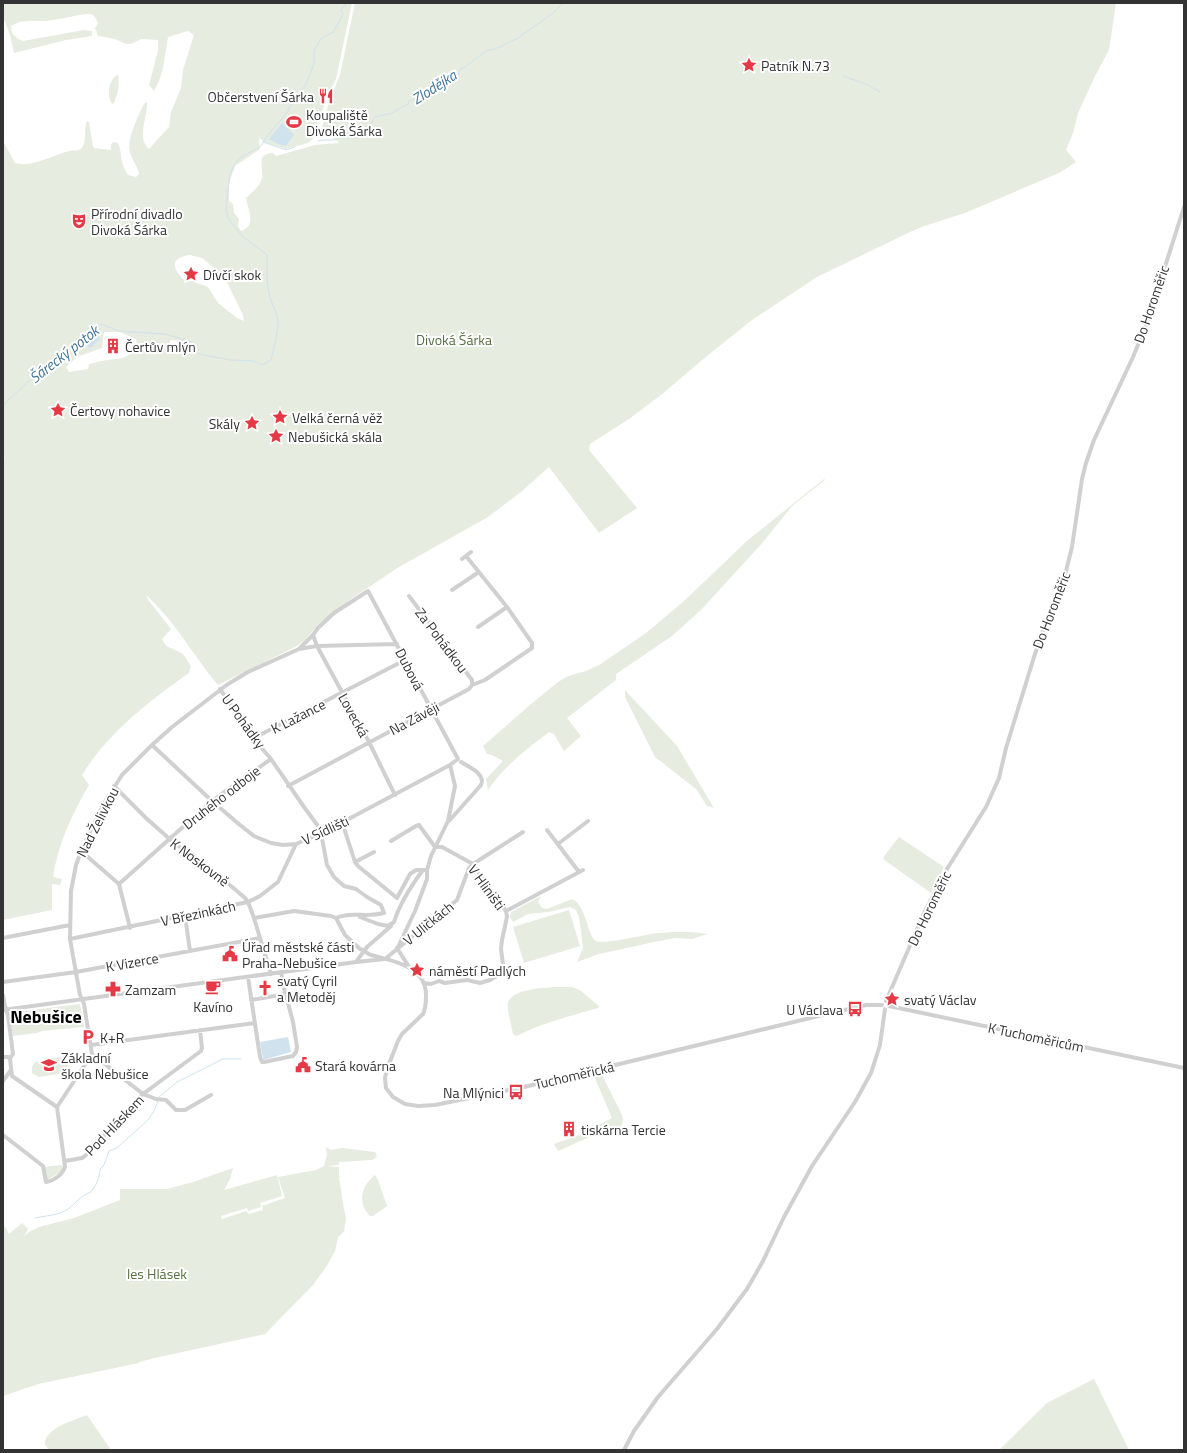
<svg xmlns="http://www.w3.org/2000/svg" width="1187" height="1453" viewBox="0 0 1187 1453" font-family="'Titillium Web',sans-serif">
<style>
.green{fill:#e6ecdf;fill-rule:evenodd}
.water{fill:#cfe2ee}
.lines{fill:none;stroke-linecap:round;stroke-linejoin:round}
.stream{stroke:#cfe2ee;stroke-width:1}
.minor{stroke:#d0d0d0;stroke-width:4}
.labels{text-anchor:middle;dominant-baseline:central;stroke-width:4;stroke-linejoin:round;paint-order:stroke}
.poi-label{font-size:14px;fill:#333;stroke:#fff;text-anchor:start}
.street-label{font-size:14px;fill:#333;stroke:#fff}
.park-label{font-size:14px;fill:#56703f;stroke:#fff}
.water-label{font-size:15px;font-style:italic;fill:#3f7597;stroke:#fff}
.district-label{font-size:18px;font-weight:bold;fill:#000;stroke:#fff}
</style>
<rect width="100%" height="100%" fill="#fff"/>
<path class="green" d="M3,3H352L336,79L326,99L314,138L308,143L286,149L266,143L259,138L260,149L235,166L229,183V201L233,204L234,213L239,219L238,226L241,231C257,225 248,211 246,198C251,193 258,188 261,181C266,170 253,154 273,153L276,156L315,145L339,143C334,137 327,136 321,131L329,102L340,75L355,3H1116L1109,50L1095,76L1078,113L1073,133L1066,150L1076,162L1059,173L965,213L924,226L910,232L817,277L752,320L707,356L661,395L629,419L590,444L589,450L637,508L599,533L549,467L521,492L488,517L399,567L351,599L318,625L305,640L297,646L218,685C193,655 174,620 145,594L149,601L171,629L162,639C167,650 172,647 181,653C185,655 188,662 191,666L189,673C149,701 107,734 82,775L89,785C72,814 58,844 53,877L62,879L60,885L52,884V910L3,920V460L5,458L3,456V141L15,163C33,168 52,155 69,151C73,150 77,151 81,149C88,141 83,130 87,121L89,122L93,146L94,148L111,150V144L114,142L118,143C123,155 119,161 128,175L136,177L139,174C137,165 133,161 130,153C126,139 138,117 144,104L147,102C148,117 136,138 149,149L169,127L171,112L181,88L183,70L194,35L188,31L168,37L163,68L159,81L154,91L149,85L158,50V40L141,39L131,44H126L115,39L98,36L95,28L98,23C96,19 95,15 90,14C83,13 62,19 53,20C39,23 25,17 11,26C11,34 15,38 23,41L84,30L92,31V36L66,40L14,53L10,35L4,19ZM190,255L202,258L224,276L243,315L244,321L237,318L218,303L208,287L192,281L186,282C173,270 168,258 190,255ZM104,332H120L136,339L138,350L123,358L101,361L89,364L88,369L69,372L66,367L77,357L102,348ZM170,340L182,341L185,349L173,350L169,346Z
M118,75C120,85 118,93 114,103L112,104C106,96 109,78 118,75Z
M824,479L825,480L792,506L764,541L701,610L672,636L616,674V680L567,718L581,736L564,751L554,734L549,732C528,748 502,768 488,790L486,779L503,761L492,755L487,754L483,746L531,704L558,682L568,676L586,671L599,665L646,633L684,601L748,540Z
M625,690L677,746L714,808L707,806L696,789L655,757L625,697Z
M899,837L944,867L931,893L883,859L885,855Z
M541,896L538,902L542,908L547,909L572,899C587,906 587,936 596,941C605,945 646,934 658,933C673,932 692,931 707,934L692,939L675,938L654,942L599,954L577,962L583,948L581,932L579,917L576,910L570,907L548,912L528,914L513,922L510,917L511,912Z
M569,910L580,946L524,963L513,927Z
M554,987H573L581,991L599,1006L598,1008C571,1016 544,1022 519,1035L516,1036L513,1034C512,1027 506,1008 508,1003C512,989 542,988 554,987Z
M80,1004L84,1027L42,1031L37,1033L13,1036L9,1013Z
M60,1057C69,1059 71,1067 65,1073L39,1077L32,1073V1067L35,1062Z
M604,1073L603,1077L622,1115L623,1120L621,1127H614L594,1135L558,1151L554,1144L579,1135L612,1118L595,1078L592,1076Z
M326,1147L331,1150L342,1148L375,1152L377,1157L372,1160L339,1162V1165L327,1166L339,1167V1176H341L339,1177L343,1204L346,1218L344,1232L338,1237L335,1251L326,1267L313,1285L265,1334L159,1357L139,1362V1363L38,1384L3,1396V1225L6,1228L9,1234L22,1223L28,1229L24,1236L29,1232L39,1227L74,1218L120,1200V1189H167L193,1182L233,1168L230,1179L224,1190L277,1175L282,1196L260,1203L261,1207L248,1211L247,1208L221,1216L222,1219L246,1211L249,1214L263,1210L262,1206L285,1198L278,1177L316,1170L324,1166L327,1155Z
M61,1165L65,1169L46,1181L45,1167Z
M375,1175L378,1180L387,1206L373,1216H370C357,1203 361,1186 375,1175Z
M1094,1379L1129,1450H999L1047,1403Z
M87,1415L111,1450H50L45,1445V1441C51,1426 72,1421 87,1415Z"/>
<path class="water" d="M282,123L294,135L286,146L278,144L269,139Z
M99,335L100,339L91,348L88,347L86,341Z
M288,1037L291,1052L263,1060L260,1042Z"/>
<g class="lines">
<path class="stream" d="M843,76L866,84L880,92
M356,133L376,134
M343,138H359
M318,141L323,140H333L356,133L370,125L375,117L392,113L408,104L409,101L416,98L441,81L452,79L458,75L460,69L465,67L486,51L495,49L518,38L553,13L563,3
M263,142L286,150L295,147
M3,405L53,359L70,349L101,324L119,331L165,334L192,342L194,353L230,360L254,361L262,365L271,360C274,348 278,334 278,321C277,312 272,305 270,297C266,284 267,269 267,255L242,236L228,218L226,208L230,174L234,165L240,158L261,146L267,136L287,113L296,95L305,86L314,64V50L321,39L334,31L343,14L341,10L347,3
M159,1097L177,1082L223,1059H241
M35,1218C43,1216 50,1216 57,1214C69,1211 74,1203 83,1196C86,1194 91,1193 93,1189C97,1184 100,1175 100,1169L104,1165L109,1151L117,1148L148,1120L154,1111L158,1101"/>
<path class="minor" d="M462,559L471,552
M452,590L479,572
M409,596L472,680V685
M478,627L507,607
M313,635L317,646L369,742L395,795
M299,649L317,646L397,644
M220,689L259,745L271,759L304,807L318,826L321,833L327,865L334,877L344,886L356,889L367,897L381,905L384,913C366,918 350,911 336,918
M254,738L405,660
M114,786L146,818L173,842L231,886L245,898L248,902L254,918L271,974
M288,786L469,689L472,685L485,680L532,648V643L507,607L466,556
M449,821L481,785C486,774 469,767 461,762
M342,822L355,862L358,866L397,898L410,874L416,870H427
M547,830L579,872
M391,841L416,826L419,825L435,847H442L473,864L489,889L506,911L507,917L502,940L501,949L504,972L490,980L480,983L467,980L445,983L439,981L431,984L424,983
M558,844L588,821
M81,851L119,884L130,928
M355,862L374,852
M119,884L212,801L271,759
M506,911L583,870
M185,916L190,951
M360,917L378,924L388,926L394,922C400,903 411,886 423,870
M254,918L294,911L331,916L336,918L345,935L360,949C364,950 366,953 371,955C393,961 426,966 426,995C426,1001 426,1008 423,1014L402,1034L398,1041L387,1069L385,1078L386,1088L393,1097L405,1104L418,1106L435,1105L524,1087L827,1014L866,1005H882
M3,938L70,925
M70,939L248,902L260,896L278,882L296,844
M398,947L415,911L427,879V870L431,856L448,821L455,786L450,765
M397,948L409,967
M356,962L367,947L391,926
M248,977L260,1057L262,1062H264L293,1056L296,1052L297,1047L293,1022L284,988L281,972
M3,982L76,972L260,938
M3,995L5,1006L8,1015L13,1054L11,1057H3
M251,1000L286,994
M886,1001L925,911L947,869L986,807L999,778L1006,748L1034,657L1047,619L1065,575L1072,547L1082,479L1086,463L1094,440L1133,357L1148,320L1184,207
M889,1006L1184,1068
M3,1010L356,962L385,959L457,900L469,868L473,864L523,832
M91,1045L255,1023
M92,1054L143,1094L156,1099L166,1100L176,1110H185L211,1095
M8,1057L10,1059L12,1076L57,1107L92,1054L84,1004L80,995L70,939L71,891L76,865L81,851L103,805L122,775L152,745L172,727L228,684L248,672L299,649L313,635L318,628L334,613L368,591L458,759L450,765L326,831L296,844L283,845L271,843L254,836L240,825L212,801L152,745
M3,1081L11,1070
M3,1135L43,1166L46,1182C54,1181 63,1174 65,1167L57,1107
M65,1161L82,1158L85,1156L143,1094L201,1051L202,1048L200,1030
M624,1450L634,1431L658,1397L717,1329L747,1289L763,1261L784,1217L812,1166L855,1102L871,1073L880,1045L885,1009"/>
</g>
<defs>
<symbol id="sight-bare" viewBox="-9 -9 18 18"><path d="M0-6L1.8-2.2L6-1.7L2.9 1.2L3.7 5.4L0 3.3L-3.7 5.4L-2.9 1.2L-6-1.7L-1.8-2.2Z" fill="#e63946" stroke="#fff" stroke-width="2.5" paint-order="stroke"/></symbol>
<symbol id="restaurant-bare" viewBox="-9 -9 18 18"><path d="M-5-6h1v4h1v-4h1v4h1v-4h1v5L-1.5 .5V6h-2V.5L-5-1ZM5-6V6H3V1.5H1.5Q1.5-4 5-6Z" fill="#e63946" stroke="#fff" stroke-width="2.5" paint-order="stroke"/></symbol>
<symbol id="stadium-bare" viewBox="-9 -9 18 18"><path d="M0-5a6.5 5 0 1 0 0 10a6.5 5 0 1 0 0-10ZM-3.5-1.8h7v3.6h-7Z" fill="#e63946" stroke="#fff" stroke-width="2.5" paint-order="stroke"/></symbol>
<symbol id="theatre-bare" viewBox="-9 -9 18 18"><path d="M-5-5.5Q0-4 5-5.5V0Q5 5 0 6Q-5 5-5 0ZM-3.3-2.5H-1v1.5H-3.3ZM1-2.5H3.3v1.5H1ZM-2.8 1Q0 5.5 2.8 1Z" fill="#e63946" stroke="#fff" stroke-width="2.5" paint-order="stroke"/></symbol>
<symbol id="building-bare" viewBox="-9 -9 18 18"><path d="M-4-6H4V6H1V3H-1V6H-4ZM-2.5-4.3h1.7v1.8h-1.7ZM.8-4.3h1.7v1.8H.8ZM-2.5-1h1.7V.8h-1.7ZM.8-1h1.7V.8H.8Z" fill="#e63946" stroke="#fff" stroke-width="2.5" paint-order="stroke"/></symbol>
<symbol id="civic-bare" viewBox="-9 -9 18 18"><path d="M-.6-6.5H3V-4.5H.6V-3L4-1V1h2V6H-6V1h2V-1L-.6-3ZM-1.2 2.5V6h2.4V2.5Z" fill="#e63946" stroke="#fff" stroke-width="2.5" paint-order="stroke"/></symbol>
<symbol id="cafe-bare" viewBox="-9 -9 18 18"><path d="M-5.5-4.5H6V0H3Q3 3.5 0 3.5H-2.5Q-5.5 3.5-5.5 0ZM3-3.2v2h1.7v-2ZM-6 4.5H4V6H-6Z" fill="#e63946" stroke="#fff" stroke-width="2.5" paint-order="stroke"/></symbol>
<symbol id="church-bare" viewBox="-9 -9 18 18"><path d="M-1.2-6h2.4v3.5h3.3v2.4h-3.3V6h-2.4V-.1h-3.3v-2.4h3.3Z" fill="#e63946" stroke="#fff" stroke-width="2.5" paint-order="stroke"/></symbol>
<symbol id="pharmacy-bare" viewBox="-9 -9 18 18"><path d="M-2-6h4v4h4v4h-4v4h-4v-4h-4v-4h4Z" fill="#e63946" stroke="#fff" stroke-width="2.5" paint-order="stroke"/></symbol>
<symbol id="bus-bare" viewBox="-9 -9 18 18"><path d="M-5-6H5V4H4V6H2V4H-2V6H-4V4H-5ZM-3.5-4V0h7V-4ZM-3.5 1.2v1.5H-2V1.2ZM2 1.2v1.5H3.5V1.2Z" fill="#e63946" stroke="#fff" stroke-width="2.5" paint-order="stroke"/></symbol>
<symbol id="parking-bare" viewBox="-9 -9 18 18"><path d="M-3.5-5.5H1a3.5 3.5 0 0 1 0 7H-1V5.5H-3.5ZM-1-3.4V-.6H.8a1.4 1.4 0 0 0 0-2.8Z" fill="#e63946" stroke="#fff" stroke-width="2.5" paint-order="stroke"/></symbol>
<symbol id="school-bare" viewBox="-9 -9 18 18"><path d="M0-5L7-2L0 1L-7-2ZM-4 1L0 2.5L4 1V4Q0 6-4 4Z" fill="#e63946" stroke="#fff" stroke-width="2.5" paint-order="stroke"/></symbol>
</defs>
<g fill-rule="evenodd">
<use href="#sight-bare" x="738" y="54" width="22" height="22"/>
<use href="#restaurant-bare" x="315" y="85" width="22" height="22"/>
<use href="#stadium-bare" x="283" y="111" width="22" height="22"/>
<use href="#theatre-bare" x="68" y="210" width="22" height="22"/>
<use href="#sight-bare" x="180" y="263" width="22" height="22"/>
<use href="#building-bare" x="102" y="335" width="22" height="22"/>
<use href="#sight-bare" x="47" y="399" width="22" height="22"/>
<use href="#sight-bare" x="269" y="406" width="22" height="22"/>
<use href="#sight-bare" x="241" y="412" width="22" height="22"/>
<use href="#sight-bare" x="265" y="425" width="22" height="22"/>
<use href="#civic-bare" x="219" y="943" width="22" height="22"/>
<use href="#sight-bare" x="406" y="959" width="22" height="22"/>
<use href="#cafe-bare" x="202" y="976" width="22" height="22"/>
<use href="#church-bare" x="254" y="977" width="22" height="22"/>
<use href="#pharmacy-bare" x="102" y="978" width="22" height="22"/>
<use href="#sight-bare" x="881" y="988" width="22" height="22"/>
<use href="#bus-bare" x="844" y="998" width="22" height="22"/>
<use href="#parking-bare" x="77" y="1026" width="22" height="22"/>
<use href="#school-bare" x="38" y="1054" width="22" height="22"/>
<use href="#civic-bare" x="292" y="1054" width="22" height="22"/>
<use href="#bus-bare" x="505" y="1081" width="22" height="22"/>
<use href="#building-bare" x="558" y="1118" width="22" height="22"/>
</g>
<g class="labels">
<g class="poi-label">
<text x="761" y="65">Patník N.73</text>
<text x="314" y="96" text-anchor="end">Občerstvení Šárka</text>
<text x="306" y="114">Koupaliště<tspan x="306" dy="16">Divoká Šárka</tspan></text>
<text x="91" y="213">Přírodní divadlo<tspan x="91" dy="16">Divoká Šárka</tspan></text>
<text x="203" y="274">Dívčí skok</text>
<text x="125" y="346">Čertův mlýn</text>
<text x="70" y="410">Čertovy nohavice</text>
<text x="292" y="417">Velká černá věž</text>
<text x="240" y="423" text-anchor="end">Skály</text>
<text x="288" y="436">Nebušická skála</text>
<text x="242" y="946">Úřad městské části<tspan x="242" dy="16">Praha-Nebušice</tspan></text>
<text x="429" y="970">náměstí Padlých</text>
<text x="277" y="980">svatý Cyril<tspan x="277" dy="16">a Metoděj</tspan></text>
<text x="125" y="989">Zamzam</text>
<text x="904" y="999">svatý Václav</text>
<text x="213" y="1006" text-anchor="middle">Kavíno</text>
<text x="843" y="1009" text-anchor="end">U Václava</text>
<text x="100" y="1037">K+R</text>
<text x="61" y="1057">Základní<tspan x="61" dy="16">škola Nebušice</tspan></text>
<text x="315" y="1065">Stará kovárna</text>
<text x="504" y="1092" text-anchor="end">Na Mlýnici</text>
<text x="581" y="1129">tiskárna Tercie</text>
</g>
<g class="street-label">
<text transform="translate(1151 304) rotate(-71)">Do Horoměřic</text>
<text transform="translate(1051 610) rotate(-69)">Do Horoměřic</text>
<text transform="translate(442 640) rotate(53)">Za Pohádkou</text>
<text transform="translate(410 669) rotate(62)">Dubová</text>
<text transform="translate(354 715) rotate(61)">Lovecká</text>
<text transform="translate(298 716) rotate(-27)">K Lažance</text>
<text transform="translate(414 718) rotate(-28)">Na Závěji</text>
<text transform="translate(244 721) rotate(54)">U Pohádky</text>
<text transform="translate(221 797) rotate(-38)">Druhého odboje</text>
<text transform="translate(97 822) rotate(-63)">Nad Želivkou</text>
<text transform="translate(325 830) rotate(-25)">V Sídlišti</text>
<text transform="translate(200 862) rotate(37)">K Noskovně</text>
<text transform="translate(487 887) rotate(54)">V Hliništi</text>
<text transform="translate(929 908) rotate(-64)">Do Horoměřic</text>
<text transform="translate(198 913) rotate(-12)">V Březinkách</text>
<text transform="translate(428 923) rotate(-39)">V Uličkách</text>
<text transform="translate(132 962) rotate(-10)">K Vizerce</text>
<text transform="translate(1036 1037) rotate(12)">K Tuchoměřicům</text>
<text transform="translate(574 1075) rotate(-13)">Tuchoměřická</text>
<text transform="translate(114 1125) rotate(-46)">Pod Hláskem</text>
</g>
<g class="park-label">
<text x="454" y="339">Divoká Šárka</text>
<text x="157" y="1273">les Hlásek</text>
</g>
<g class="water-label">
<text transform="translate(434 87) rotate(-33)">Zlodějka</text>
<text transform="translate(64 354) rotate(-38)">Šárecký potok</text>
</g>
<g class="district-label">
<text x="46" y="1016">Nebušice</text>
</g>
</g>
<rect width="1187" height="1453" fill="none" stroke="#333333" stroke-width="8"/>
</svg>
